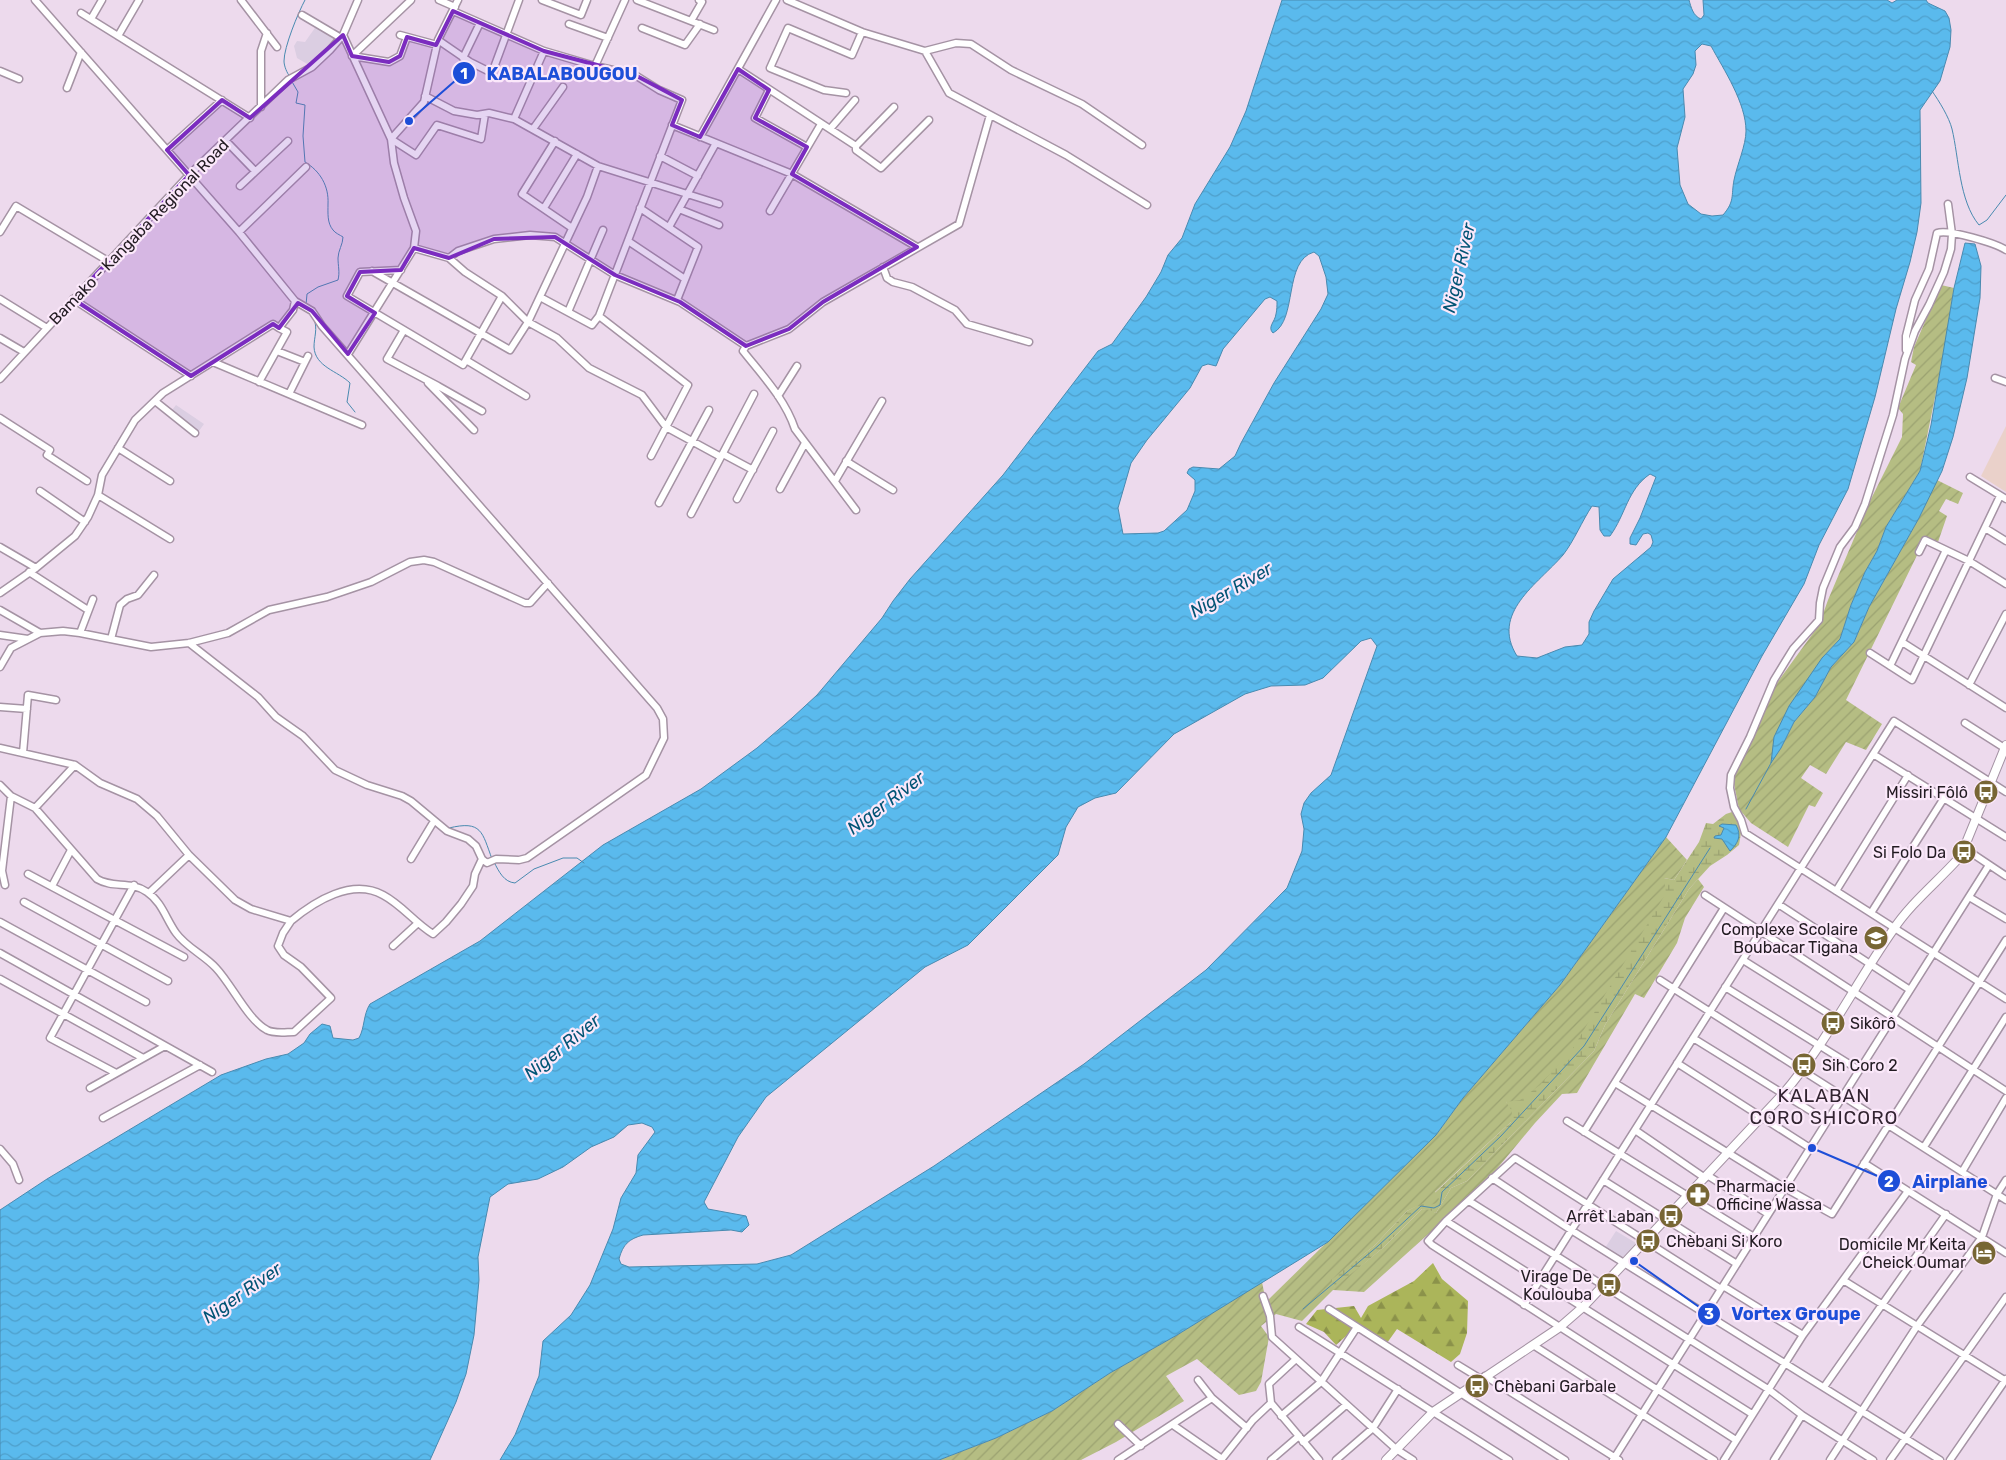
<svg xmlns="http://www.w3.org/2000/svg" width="2006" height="1460" viewBox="0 0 2006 1460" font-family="Rubik,sans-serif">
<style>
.commercial{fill:#dbcee2}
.education{fill:#ead1ca}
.forest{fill:url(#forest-firs)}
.wetland{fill:url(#wetland-marsh)}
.garden{fill:url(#garden-furrows)}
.water{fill:url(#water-waves);stroke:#498ab0;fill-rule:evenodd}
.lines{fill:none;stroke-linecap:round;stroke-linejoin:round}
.stream{stroke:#498ab0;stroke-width:1}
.minor-casing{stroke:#a593a4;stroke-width:9}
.major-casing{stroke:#a593a4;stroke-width:10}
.minor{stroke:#fff;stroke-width:6}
.major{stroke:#fff;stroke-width:8}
.marked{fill:#7b2cbf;fill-opacity:0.2;stroke:#7b2cbf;stroke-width:4;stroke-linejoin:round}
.labels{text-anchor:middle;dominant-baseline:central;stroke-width:4.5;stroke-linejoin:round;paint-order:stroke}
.street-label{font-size:16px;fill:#221b22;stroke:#fbe8fa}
.poi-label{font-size:16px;fill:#221b22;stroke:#fbe8fa;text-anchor:end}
.water-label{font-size:18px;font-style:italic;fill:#025475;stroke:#fbe8fa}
.quarter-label{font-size:19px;letter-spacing:1px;fill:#322431;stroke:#fbe8fa}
.leader{fill:none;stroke:#1d4ed8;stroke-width:2}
.callout-dot{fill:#1d4ed8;stroke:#fbe8fa;stroke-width:2}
.mark-label{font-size:15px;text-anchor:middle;font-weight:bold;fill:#fff}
.callout-label{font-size:18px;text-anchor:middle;font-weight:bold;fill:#1d4ed8;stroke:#fbe8fa;stroke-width:4.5;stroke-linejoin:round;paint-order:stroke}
</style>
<defs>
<pattern id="forest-firs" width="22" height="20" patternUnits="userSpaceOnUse" patternTransform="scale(1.25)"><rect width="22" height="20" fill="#abb55a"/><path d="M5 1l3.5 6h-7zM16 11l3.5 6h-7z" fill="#8b924a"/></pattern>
<pattern id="wetland-marsh" width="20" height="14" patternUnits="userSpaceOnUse" patternTransform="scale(1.25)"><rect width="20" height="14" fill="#b5bd83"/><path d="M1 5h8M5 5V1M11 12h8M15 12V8" fill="none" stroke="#9ba271"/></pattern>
<pattern id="garden-furrows" width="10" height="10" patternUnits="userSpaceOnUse" patternTransform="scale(1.25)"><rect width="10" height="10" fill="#b5bd83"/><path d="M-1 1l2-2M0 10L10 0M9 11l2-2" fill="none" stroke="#9ba271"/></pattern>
<pattern id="water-waves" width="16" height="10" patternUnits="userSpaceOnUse" patternTransform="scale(1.25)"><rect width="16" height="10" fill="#5abaed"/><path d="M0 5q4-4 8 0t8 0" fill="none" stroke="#4e9fcb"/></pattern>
</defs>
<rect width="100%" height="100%" fill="#eddaed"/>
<path class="commercial" d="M317,25L337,39L322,55L315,58L309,65L297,58L294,46L297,41L305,42Z
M176,405L204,424L199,431L172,410Z
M1616,1231L1636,1243L1622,1258L1605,1248Z"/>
<path class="education" d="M2006,426V492L1981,476Z"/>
<path class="forest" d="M1433,1263L1442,1279L1468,1301L1467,1333L1460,1354L1451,1362L1397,1329L1387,1343L1353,1330L1336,1345L1324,1332L1306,1324L1317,1310L1354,1306L1361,1318L1368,1306L1414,1281Z"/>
<path class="wetland" d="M1732,812L1742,827L1739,845L1727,855L1710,866L1689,889L1605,1025L1594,1051L1467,1181L1451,1188L1436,1213L1422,1209L1384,1247L1335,1288L1330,1280L1374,1246L1407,1211L1426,1201L1511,1122L1506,1102L1664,878L1674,880L1699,842L1706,823L1713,824L1726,814Z"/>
<path class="garden" d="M1941,285L1954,288L1943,358L1920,471L1886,527L1877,551L1865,572L1851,605L1840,639L1822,658L1771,762L1781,748L1794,722L1815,697L1831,667L1854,642L1869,607L1919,518L1937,480L1963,493L1958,504L1946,499L1939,511L1947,516L1938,542L1926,537L1846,700L1882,724L1866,750L1846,742L1826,774L1810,765L1801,778L1823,793L1815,807L1809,805L1788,847L1751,823L1739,809L1733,779L1777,683L1819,625L1828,600L1869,503L1902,437L1903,414L1898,408L1916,365L1911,362L1914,347Z
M1666,837L1687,860L1674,880L1664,878L1666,893L1573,1048L1540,1085L1520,1100L1506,1102L1512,1111L1511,1122L1435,1192L1439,1199L1437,1203L1430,1205L1426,1202L1407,1211L1374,1246L1331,1280L1335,1287L1384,1247L1422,1209L1430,1210L1436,1213L1451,1188L1467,1181L1594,1051L1605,1025L1689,889L1698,879L1704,887L1685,918L1677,943L1644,998L1635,994L1577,1093L1562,1094L1535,1123L1486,1182L1364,1292L1333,1290L1302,1321L1276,1314L1261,1326L1269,1337L1261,1382L1256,1391L1239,1395L1197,1359L1166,1376L1184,1401L1116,1442L1081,1460H939L996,1438L1052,1411L1110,1373L1177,1335L1262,1282L1266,1302L1436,1135L1463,1098L1560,985Z"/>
<path class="water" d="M1282,0H1689C1691,7 1693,16 1701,19L1704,15L1703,0H1887L1892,3L1897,0H1926L1928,3L1945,11L1949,18L1951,30L1950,47L1940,81L1920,110L1921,203L1917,232L1910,262L1896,309L1875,397L1848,489L1819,545L1804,584L1762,656L1666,837L1560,985L1463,1098L1436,1135L1328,1242L1177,1335L1110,1373L1052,1411L996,1438L939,1460H500L515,1435L539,1376L543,1341L571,1315L590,1285L613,1229L621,1198L636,1173L638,1155L655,1132L652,1127L642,1123L628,1125L614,1137L591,1147L563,1167L538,1179L508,1184L490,1197L478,1257L479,1280L474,1335L466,1374L456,1402L430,1460H0V1210L47,1179L221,1075L266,1059L288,1054L304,1043L310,1034L322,1024L330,1026L333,1038L353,1040L359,1038C365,1027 363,1015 370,1004L480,941L603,845L701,789L757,748L792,718L817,695L882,618L893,601L910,579L1003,475L1098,351L1112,344L1146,297L1161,272L1168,255L1182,238L1195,204L1230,147L1246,111ZM1702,44L1711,46C1724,70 1746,103 1746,131C1746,145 1737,165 1734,180C1731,196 1735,201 1723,215L1712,216L1701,214L1688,204L1680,185L1677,148L1685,117L1683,89L1693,74L1696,65L1695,51ZM1314,252L1319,256L1326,277L1328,294L1321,309L1274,383L1241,443L1235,456L1219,469L1193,467L1189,469L1187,473L1195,480V491L1187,510L1164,531L1158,533L1123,534L1118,508L1131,463L1147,440L1190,388L1202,366L1208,364L1216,366L1223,349L1265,299L1270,297L1277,301C1277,305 1277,310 1276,314C1275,322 1267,327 1273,333C1298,320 1283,261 1314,252ZM1650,474L1656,477L1640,518L1630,538V544L1636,545L1643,534L1648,533L1651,535L1653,542L1651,547L1613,579L1594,611L1589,622V634L1582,645L1565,647L1537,658L1517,656C1490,613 1538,584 1563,555C1574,541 1582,521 1592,506L1599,507L1600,530L1604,536H1610C1626,514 1627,490 1650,474ZM1371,638L1377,646L1331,775L1311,793L1304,803L1301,814L1304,829L1302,851L1287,888L1206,970L1084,1064L934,1166L791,1255L757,1264L629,1267L621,1264L619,1259C623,1244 629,1239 643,1235L731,1230L742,1232L749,1225L746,1216L708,1209L704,1202L738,1137L766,1097L925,967L968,945L1058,855L1066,827L1078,807L1095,798L1116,793L1174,734L1245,694L1271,686L1305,685L1323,678L1361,641Z
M1965,243L1975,244L1981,266L1980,298L1967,378L1953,437L1942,471L1919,518L1869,607L1854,642L1831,667L1815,697L1794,722L1781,748L1771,763L1774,737L1789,706L1822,658L1840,639L1851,605L1865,572L1877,551L1886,527L1920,471L1931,425L1954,288Z
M1722,824L1736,825C1742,836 1738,843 1730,851L1722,839L1714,838L1715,836L1721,835L1724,828L1719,826Z"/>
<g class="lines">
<path class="stream" d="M290,77C287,73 284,66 284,61C284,47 298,13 305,0
M291,80L298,92L296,103L305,105L303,136L305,162C320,171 329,186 328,204C328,213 327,223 333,230C335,233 340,235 343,237C343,244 338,251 338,258C338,266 340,272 338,280L318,287L307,294L306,305
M1932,91C1939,101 1949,117 1952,129C1959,158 1959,201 1979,225L1987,220L2006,195
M314,319C318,329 314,337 314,347C315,367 338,371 350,383L347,402L355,412
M1746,809L1771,763
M449,828C482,820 482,832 492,859
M494,862C499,872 504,882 515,883L534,869L563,858H577L584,863
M1303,1309L1378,1246L1421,1206L1434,1208L1440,1205L1442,1192L1501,1136L1584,1046L1710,848"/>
<defs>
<path id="minor" d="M35,0L239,232L295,301L312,311L322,326L657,708L663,719L664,738L646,775L527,858L519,860L496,859L487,863L482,859L476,846L468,839L447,831L411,801L402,796L367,785L335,770L303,736L276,717L258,697L189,643
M241,0L277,47
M439,0L455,7
M458,0L438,40L424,102L391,139L416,155L437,125L481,139L485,114
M542,0L581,15L587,0
M637,0L714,30
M787,0L862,32L925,51L956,43L971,44L1011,70L1082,104L1142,145
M453,11L544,51L595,66L635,75L659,90L682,100L599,316L592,325L540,297
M81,13L250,118
M302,15L341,38
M91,19L102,0
M691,21L702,2L699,0
M569,24L608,38
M642,28L685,45L700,24
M343,35L391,139L394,163L404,198L416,231L414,248L449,258L465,272L502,296L528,322L557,338L589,368L642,395L666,427L721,457
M400,35L437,45
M118,36L139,0
M438,40L470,62L492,73L519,0
M925,51L949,93L1066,155L1147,205
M352,56L411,0
M352,56L389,62L400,56L407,37
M463,58L480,23
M595,66L625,0
M738,69L856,146V150L881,168L929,120
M0,71L19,79
M67,88L81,52
M769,90L755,118L807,147
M846,93L824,90L770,68L788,28L852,55L862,32
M425,96L454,111L477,115L489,113L514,119L598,166L719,204
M261,107V51L267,33
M514,119L544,51
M672,125L792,174L917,247
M533,129L563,87
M830,129L855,100
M700,137L776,0
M226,141L255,171
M555,141L522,194L572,228
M856,146L894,107
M167,150L222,100
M660,156L698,176
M240,186L288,141
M1948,204L1952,234L1951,249L1944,272L1929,305L1915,331L1905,359L1893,415L1865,504L1855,527L1840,547L1823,588L1820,603L1819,620L1793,649L1774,680L1750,737L1731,775L1730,788L1734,807L1741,820L1745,833L2006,999
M544,208L577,154
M640,208L698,247L677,300
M679,209L719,225
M770,211L821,124
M669,227L716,143
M0,232L16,206L108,261
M239,232L306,167
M628,241L685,279
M449,258L458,251L494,239L530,235L555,237L615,275L680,302L746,346
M883,267L887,278L893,282L912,287L940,302L955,310L967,324L1029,342
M401,270L360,272L347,296L463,365L502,296
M372,271L510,350L528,322L587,197L598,166
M0,299L47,328
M73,299L191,376
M568,312L603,230
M599,316L688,385L651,456
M404,330L387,359L438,386L482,411
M0,338L24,352
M1906,350V336L1915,300L1929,269L1937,233C1949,229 1995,243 2006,250
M277,351L305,362
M348,354L414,248
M466,360L526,396
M213,362L362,425
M1995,378L2006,382
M0,379L189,175L288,80L312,67L330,50L343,35L358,0
M259,382L287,332L279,328
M428,383L474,430
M289,394L308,356
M778,396L797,366
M155,401L195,433
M0,418L50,450L47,455L87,481
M118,448L170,481
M723,454L753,470
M846,461L893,490
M1970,477L2006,499
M835,481L882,401
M780,489L805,443
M40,491L85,522
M98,495L170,539
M737,499L773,431
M659,503L709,410
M856,510L795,429C785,399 762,375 743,351L746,346L789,329L823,302L959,224L990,115
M691,514L754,394
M1985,528L2006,541
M0,547L36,568
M1919,552L1925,540L1969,561L2006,584
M29,572L88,610
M0,593L36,568L75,536L88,517L98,495L102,475L135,420L163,393L273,324L279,328L293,310L295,301
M0,610L40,633L63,631L80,633L151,647L189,643L228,633L269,610L327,597L371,582L410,562L424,560L434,562L525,603H530L548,583
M80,633L93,599
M0,635L28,639
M111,639L120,605L127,599L138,595L154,575
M1902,642L2006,708
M1870,653L1912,680L2000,496
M1890,666L1946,550
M0,667L11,648L40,633
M1969,685L2006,614
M0,707L27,709
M1965,723L2006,749
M0,748L75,765L100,783L137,799L157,816L189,855L235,900L251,909L291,921C315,901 352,878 383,895C402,905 415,923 433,934L446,922L461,904L473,886L475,874L482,859
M23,753L28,695L56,700
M1873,754L2006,837
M0,785L11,796L35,808L97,879C114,889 129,880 147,892C162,902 166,919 176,933C186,947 204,955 216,968C232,985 248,1020 267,1030C274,1034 286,1032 294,1032L331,998L301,967L284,955L278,946L283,933L291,921
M35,808L75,765
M1964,848L2006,876
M411,859L434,821
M28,874L184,957
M5,885L2,871L11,796
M52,886L71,850
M1836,891L1908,775
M149,893L189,855
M1705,895L2006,1091
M1969,897L2006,919
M24,902L168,981
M1778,904L1910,990
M1871,913L1944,798
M0,922L146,1002
M393,946L418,923
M0,953L212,1072
M1743,960L1837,1019
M0,979L143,1058
M1660,980L2006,1200
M1725,987L1859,1070
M1693,1038L1827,1121
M1677,1063L1810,1148
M116,1073L50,1038L134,885
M1615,1083L1785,1188L1832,1214L2006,940
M90,1088L165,1046
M103,1118L200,1065
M1567,1121L1754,1237
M1635,1130L1705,1178
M1584,1132L1724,908
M1924,1147L2006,1017
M0,1149L13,1164L19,1180
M1864,1163L2006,1253
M1962,1172L2006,1098
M1707,1175L1768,1214
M1492,1178L1571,1230L1940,1460
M1603,1180L1737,1264
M1469,1201L1768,1389L1802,1415L1873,1460
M1446,1221L1752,1414
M1843,1280L2006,1381
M1723,1286L1803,1335
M1721,1289L1515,1158L1446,1221L1428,1241L1432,1245L1736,1440
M1263,1296L1270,1316L1272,1337L1396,1449L1413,1460
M1524,1305L1894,721L2006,792
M1329,1309L1565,1460
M1299,1327L1509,1460
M1533,1345L1714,1460
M1296,1359L1269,1384L1271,1403L1319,1460
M1458,1365L1481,1379
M1485,1376L1619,1460
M1198,1380L1212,1398L1247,1428
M1824,1387L1946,1214
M1281,1416L1321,1382L1357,1327
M1118,1424L1141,1446
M1173,1425L1222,1459
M1303,1442L1346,1405
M1118,1460L1212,1398
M1221,1460L1253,1420L1271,1403
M1271,1460L1299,1436
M1336,1460L1373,1428L1398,1389
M1613,1460L1989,865
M1724,1460L1803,1335L1908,1191
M1774,1460L1802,1415
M1830,1460L1917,1326L1982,1237L1997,1194L2006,1180
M1890,1460L2006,1297
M1950,1460L2006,1379"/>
<path id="major" d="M1386,1460L1433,1412L1560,1327L1583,1307L1783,1094C1826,1044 1855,984 1893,930C1910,904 1936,883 1957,860L1964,848L2006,745"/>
</defs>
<use href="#minor" class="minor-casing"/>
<use href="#major" class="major-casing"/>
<use href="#minor" class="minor"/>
<use href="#major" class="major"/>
</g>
<path class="marked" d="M453,11L544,51L635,75L682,100L672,125L700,137L738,69L769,90L755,118L807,147L792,174L917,247L823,302L789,329L746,346L680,302L615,275L555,237L494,239L449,258L414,248L401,270L360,272L347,296L375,313L348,354L312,311L298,303L279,328L273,324L191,376L73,299L189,175L167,150L222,100L250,118L343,35L352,56L389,62L400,56L407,37L436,45Z"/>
<defs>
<symbol id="bus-disc" viewBox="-11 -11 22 22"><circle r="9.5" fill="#776634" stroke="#fbe8fa"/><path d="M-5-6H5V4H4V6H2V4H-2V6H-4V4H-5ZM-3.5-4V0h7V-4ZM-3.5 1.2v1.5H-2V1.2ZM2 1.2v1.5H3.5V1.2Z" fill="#fff"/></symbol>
<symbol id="school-disc" viewBox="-11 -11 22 22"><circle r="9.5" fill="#776634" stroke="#fbe8fa"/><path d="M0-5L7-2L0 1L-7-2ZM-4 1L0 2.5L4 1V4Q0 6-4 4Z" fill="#fff"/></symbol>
<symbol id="pharmacy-disc" viewBox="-11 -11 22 22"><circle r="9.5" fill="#776634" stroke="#fbe8fa"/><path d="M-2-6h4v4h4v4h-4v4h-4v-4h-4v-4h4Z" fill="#fff"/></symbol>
<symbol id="hotel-disc" viewBox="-11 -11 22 22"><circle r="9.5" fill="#776634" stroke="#fbe8fa"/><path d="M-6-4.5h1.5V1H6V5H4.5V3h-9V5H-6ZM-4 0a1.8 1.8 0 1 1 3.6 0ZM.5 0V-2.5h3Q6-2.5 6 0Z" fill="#fff"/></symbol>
</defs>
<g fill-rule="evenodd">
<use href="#bus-disc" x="1972" y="778" width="28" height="28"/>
<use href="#bus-disc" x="1950" y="838" width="28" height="28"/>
<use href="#school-disc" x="1862" y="924" width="28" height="28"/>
<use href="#bus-disc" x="1819" y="1009" width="28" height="28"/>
<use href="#bus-disc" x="1790" y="1051" width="28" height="28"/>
<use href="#pharmacy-disc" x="1684" y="1181" width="28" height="28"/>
<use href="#bus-disc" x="1657" y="1202" width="28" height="28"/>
<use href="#bus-disc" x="1634" y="1227" width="28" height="28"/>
<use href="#hotel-disc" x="1970" y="1239" width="28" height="28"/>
<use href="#bus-disc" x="1595" y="1271" width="28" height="28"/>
<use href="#bus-disc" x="1463" y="1372" width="28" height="28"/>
</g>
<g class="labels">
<g class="street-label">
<text transform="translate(139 232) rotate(-46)">Bamako - Kangaba Regional Road</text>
</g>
<g class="poi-label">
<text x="1968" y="792">Missiri Fôlô</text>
<text x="1946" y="852">Si Folo Da</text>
<text x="1858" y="929">Complexe Scolaire<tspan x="1858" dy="18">Boubacar Tigana</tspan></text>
<text x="1850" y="1023" text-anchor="start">Sikôrô</text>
<text x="1822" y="1065" text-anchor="start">Sih Coro 2</text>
<text x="1716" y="1186" text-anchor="start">Pharmacie<tspan x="1716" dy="18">Officine Wassa</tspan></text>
<text x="1654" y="1216">Arrêt Laban</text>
<text x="1666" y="1241" text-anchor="start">Chèbani Si Koro</text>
<text x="1966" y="1244">Domicile Mr Keita<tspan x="1966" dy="18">Cheick Oumar</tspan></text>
<text x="1592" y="1276">Virage De<tspan x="1592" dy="18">Koulouba</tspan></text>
<text x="1494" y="1386" text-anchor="start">Chèbani Garbale</text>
</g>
<g class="water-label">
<text transform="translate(1459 268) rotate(-77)">Niger River</text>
<text transform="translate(1231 590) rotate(-30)">Niger River</text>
<text transform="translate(886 803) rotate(-37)">Niger River</text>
<text transform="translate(562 1047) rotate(-39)">Niger River</text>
<text transform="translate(242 1293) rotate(-35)">Niger River</text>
</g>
<g class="quarter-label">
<text x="1824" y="1095">KALABAN<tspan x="1824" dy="22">CORO SHICORO</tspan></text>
</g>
</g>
<path class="leader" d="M409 121L464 73M1812 1148L1889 1181M1634 1261L1709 1314"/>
<g class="callout-dot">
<circle cx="409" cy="121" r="5"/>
<circle cx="1812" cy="1148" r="5"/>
<circle cx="1634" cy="1261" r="5"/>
<circle cx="464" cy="73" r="12"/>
<circle cx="1889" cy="1181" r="12"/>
<circle cx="1709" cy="1314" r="12"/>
</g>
<g class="mark-label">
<text x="464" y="79">1</text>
<text x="1889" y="1187">2</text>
<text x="1709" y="1319">3</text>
</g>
<g class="callout-label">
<text x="562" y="80">KABALABOUGOU</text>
<text x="1950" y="1188">Airplane</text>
<text x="1796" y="1320">Vortex Groupe</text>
</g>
</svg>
